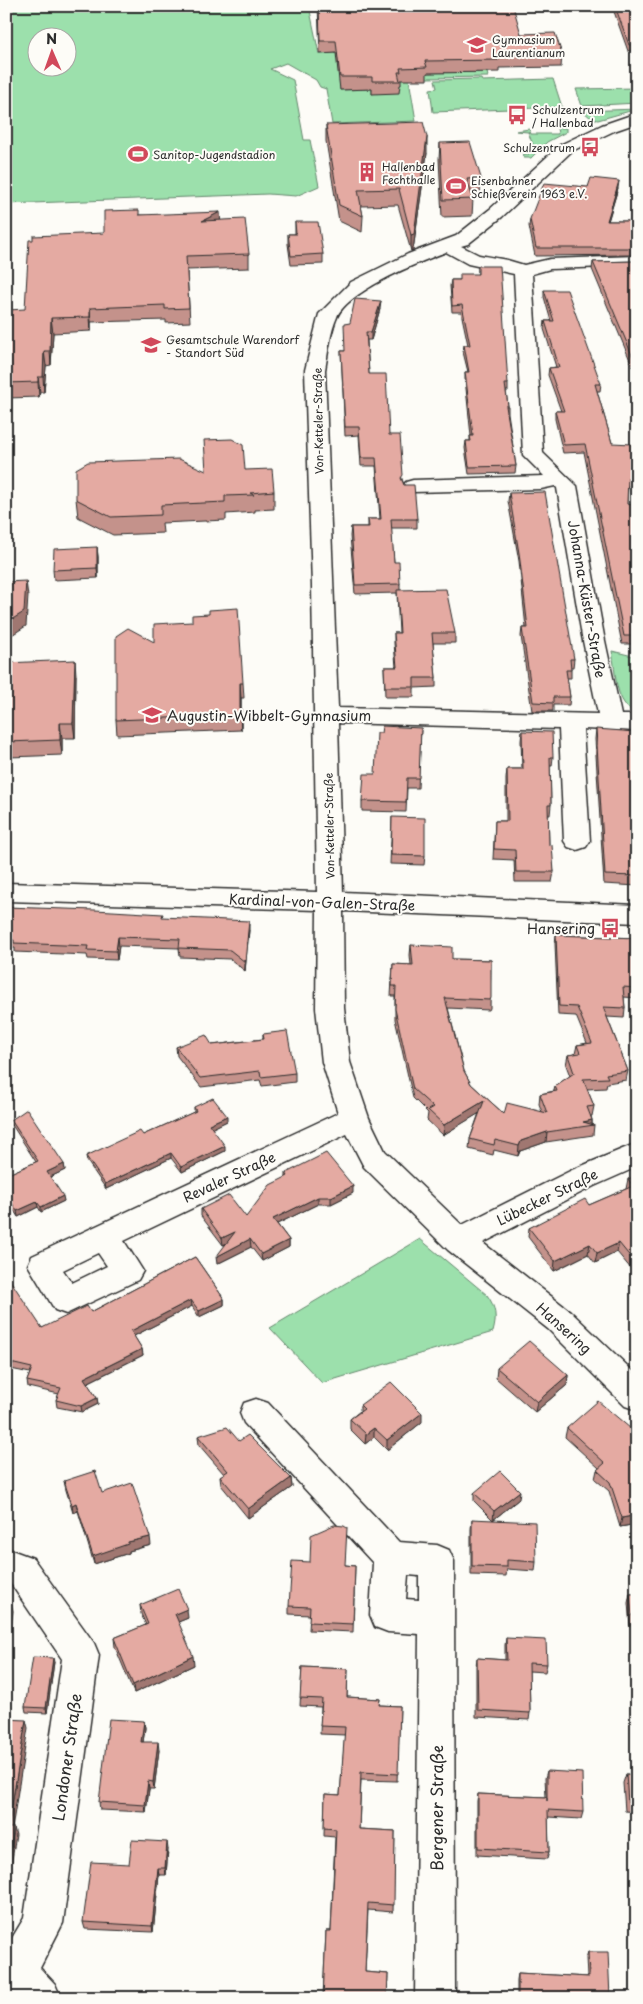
<svg xmlns="http://www.w3.org/2000/svg" width="643" height="2004" viewBox="0 0 643 2004" font-family="'Playpen Sans',sans-serif">
<style>
.green{fill:#9ce0ac;stroke:#64866c;fill-rule:evenodd}
.lines{fill:none;stroke-linecap:round;stroke-linejoin:round}
.street-casing{stroke:#2b2b2b;stroke-width:3}
.street{fill:#fdfcf7;fill-rule:evenodd}
.wall{fill:#c4928b;stroke:#2b2b2b}
.shaded-wall{fill:#a07771;stroke:#2b2b2b}
.building{fill:#e4aaa2;stroke:#2b2b2b}
.labels{text-anchor:middle;dominant-baseline:central;stroke-width:4;stroke-linejoin:round;paint-order:stroke}
.far-poi-label{font-size:11px;fill:#2b2b2b;stroke:#fdfcf7;text-anchor:start}
.far-street-label{font-size:11px;fill:#2b2b2b;stroke:#fdfcf7}
.street-label{font-size:14px;fill:#2b2b2b;stroke:#fdfcf7}
.poi-label{font-size:14px;fill:#2b2b2b;stroke:#fdfcf7;text-anchor:start}
.near-street-label{font-size:16px;fill:#2b2b2b;stroke:#fdfcf7}
</style>
<rect width="100%" height="100%" fill="#fdfcf7"/>
<filter id="ink" filterUnits="userSpaceOnUse"><feTurbulence type="fractalNoise" baseFrequency=".02" numOctaves="2"/><feDisplacementMap in="SourceGraphic" scale="10" xChannelSelector="R" yChannelSelector="G"/><feConvolveMatrix kernelMatrix="1 2 1 2 8 2 1 2 1" color-interpolation-filters="sRGB"/></filter>
<g filter="url(#ink)">
<path class="green" d="M6,6H309L319,54L337,53L340,90L372,89V94L400,85L399,74L408,73L416,121L332,124L326,89L320,87L316,80L286,63L270,69L293,80L304,140H310L319,186L296,196L268,194L6,204ZM38,38H68V68H38Z
M487,72L488,77L426,78L425,73Z
M481,79L482,81L553,79L562,107L433,112L430,89L437,88L435,80Z
M637,88V103L582,106L576,89Z
M637,109L598,120L592,119L583,111Z
M557,128H566V132L547,142L531,158H524L523,154H529L528,149L534,148L528,132L516,131L529,129L531,134H558Z
M612,651L637,657V713C614,705 616,672 612,651Z
M420,1239L487,1295C496,1307 497,1318 493,1332L322,1383L270,1328Z"/>
<g class="lines">
<defs>
<path id="street" d="M637,113V123L614,131L572,151L502,217L468,244L461,246L479,255L507,260L524,265L550,259L637,256V266L550,269L532,274L543,453L577,486L604,636L621,715H637V731L583,729L590,841L586,847L577,850L568,847L564,841L559,729L338,723L343,892L637,905V923L343,911L344,1008L350,1062L369,1118L385,1151L462,1225L572,1170L637,1143V1167L594,1186L483,1243L570,1311L637,1375V1410L625,1406L548,1329L448,1250L364,1167L347,1134L124,1241L143,1271L138,1280L66,1314L55,1310L28,1265L32,1256L338,1113L322,1062L316,1008L317,910L6,901V883L317,892L312,586L305,370L319,314L351,282L408,254L456,236L490,209L560,145L602,125ZM446,252L468,264L514,274L523,455L544,476L413,480L406,482L403,486L406,490L413,492L541,489L555,486L557,488L582,636L598,714L338,708L325,370C328,353 330,332 337,317C348,291 419,262 446,252ZM98,1253L107,1266L72,1283L63,1270Z
M256,1399L268,1403L399,1542L437,1545L449,1550L454,1561L455,1998H415L419,1634L388,1632L375,1627L370,1615L373,1563L244,1423L240,1413L244,1403ZM408,1575L419,1576V1600L406,1599Z
M6,1548L33,1558L94,1643L99,1655L63,1923L40,1968L55,1984L61,1998H13L6,1991V1948L24,1918L62,1659L9,1581L6,1580Z"/>
</defs>
<use href="#street" class="street-casing"/>
<use href="#street" class="street"/>
</g>
<path class="wall" d="M318,6L521,34L562,54L561,67L499,68V72L427,73V80H401V85H400L399,93L372,94V89L340,90L336,53L320,54Z
M612,6H637V50L628,51Z
M326,125L427,153L413,250L411,251L398,205L361,206L363,216L362,232L339,221L326,141Z
M440,143L481,178L480,195H472L473,199L472,216L442,217L439,159Z
M588,187L618,188L608,221H637V255L535,256L529,226L530,219Z
M140,215L221,220L249,254V268L187,270L190,322L166,323V320L91,322V331L53,333L51,365L46,366L44,392H40L39,397L8,398L7,393H6V332L25,309L104,233Z
M295,222L323,254V264L291,265L288,244V234H295Z
M637,261V377L592,269L593,262Z
M478,266L508,384V391H506L508,406V413L516,466L515,473L469,474L465,448L466,441H470V436H471L465,379V372H468L463,352L464,345H468L461,312H452L450,286L451,280H460L478,274Z
M544,290L601,384L600,391H597L612,443L634,454H637V486H628L627,504L637,506V644H622L584,452L563,453L555,419V411H561L548,375L549,368L556,367L544,329L545,321H551L544,297Z
M380,309L371,340H367L369,374L389,435L403,482L417,519V528H391L394,562L400,584V590L455,633V643H433L436,678V687L414,688V697H385L384,667H396L394,643V633H399L397,593L355,594L350,536L351,527H368V519H380L376,466H361L359,435L345,436L341,351H345Z
M245,470L274,491V509L255,510V512L226,514V520L162,523L163,533L113,535L78,517L76,499L205,471Z
M509,493L574,659L573,667H571V678H567L570,697L569,705H553V711H532L521,636L522,628H526L519,561L508,501Z
M97,547L98,557V578L54,580L53,570Z
M154,642L243,683L244,698H241V730L117,735L116,720Z
M6,663L76,675L75,738H62V755L10,757L8,741H6Z
M421,728L418,788H407L406,812L362,811V801L375,774Z
M596,729L634,779L637,808V886L604,884L595,739Z
M522,731L553,757L552,766H550L551,805L550,815H548L549,845L554,872L552,882H515L514,860L493,859L495,821H506V779L507,769H522L521,741Z
M392,817L425,856L424,865L390,864Z
M6,907L163,918L249,930L245,971L230,959L180,957L179,948L119,946L117,960L88,959L87,955L15,952V948H6Z
M556,935L637,938V998L624,997L625,1008L624,1018L607,1017L628,1071L626,1080L607,1083L606,1088L587,1089L594,1106L592,1116H591L592,1120V1124L594,1125L593,1135L546,1142L520,1151L518,1156L494,1150L493,1155L469,1149L470,1139L479,1113L443,1135L427,1120L428,1113L413,1098L395,1019V996H391L393,964L411,965L410,955L411,945L452,959L491,960L490,1008L489,1010L448,1008L464,1071L471,1084L504,1114L542,1112L539,1104L540,1094L554,1091L555,1086L570,1076L566,1065L568,1055L575,1054L577,1045L587,1043L576,1016L558,1015L555,944Z
M263,1034L295,1073V1082L262,1086L260,1080L201,1087L177,1056L176,1047L212,1045L263,1039Z
M194,1107L227,1121L212,1128L225,1151L182,1172L171,1158L106,1189L87,1161L86,1156L143,1135L194,1112Z
M11,1120L64,1164L65,1170L50,1177L64,1201L41,1212L38,1207L18,1217L6,1198V1175L36,1162L12,1125Z
M286,1173L353,1193L331,1204H318L277,1224L289,1240V1247L262,1261L251,1247L217,1264L226,1244L223,1245L201,1216V1209L246,1217L286,1177Z
M637,1176L636,1230L637,1231V1276L617,1252L595,1263L588,1254L554,1271L528,1237L529,1228L589,1205L626,1189L628,1179Z
M195,1257L224,1299V1305L199,1317L192,1306L134,1336L142,1349L143,1355L87,1383L97,1398L98,1404L82,1412L57,1407L56,1400L59,1394L28,1387L27,1381L30,1373L6,1368V1282L42,1328L91,1312Z
M497,1368L568,1375L567,1385L535,1412L496,1378Z
M360,1405L422,1422L387,1450L374,1437L365,1444L350,1429V1419L360,1411Z
M567,1428L637,1434V1524L620,1527L609,1491L595,1479L597,1470L599,1468L565,1437Z
M198,1436L239,1441L291,1478L292,1487L248,1518L221,1485L220,1476L224,1474L199,1445Z
M64,1481L102,1493L151,1545L129,1551V1553L94,1564L78,1511L73,1513L66,1490Z
M474,1493L519,1499L493,1520L474,1501Z
M472,1519L536,1562L535,1571L507,1569L506,1576L471,1575V1529Z
M345,1565L355,1566L353,1632L309,1630L310,1615L289,1614V1606Z
M630,1594H637V1626H630L628,1603Z
M140,1605L188,1618L178,1622L194,1665L134,1693L115,1647L114,1638L146,1625L141,1614Z
M506,1638L547,1664L545,1672L529,1671L530,1713L529,1720L476,1717V1666L477,1658L505,1660V1645Z
M54,1662L47,1713L26,1712L25,1707Z
M302,1667L348,1669L347,1697L380,1699L379,1705L400,1706L397,1781L361,1780L359,1829L395,1831L393,1912L368,1910L365,1972L388,1974L387,1998H323L326,1931H331L335,1837L324,1836L325,1794L340,1795L345,1735L320,1734L321,1707L300,1706Z
M144,1721L145,1728L143,1742L159,1750L154,1789H149L146,1812L100,1810L99,1802Z
M547,1771L583,1812L581,1819L548,1817L549,1852L547,1859L477,1855V1801L478,1794L546,1797L545,1778Z
M626,1774L637,1775V1812L625,1811L623,1783Z
M168,1849L166,1875H159L153,1932L85,1929L83,1922L129,1864Z
M588,1952L610,1998H517V1980L518,1973L587,1977L586,1958Z"/>
<path class="shaded-wall" d="M427,137V153L413,250L411,251V235Z
M619,181L618,188L606,228L607,221Z
M220,212L221,226L202,221Z
M381,301L380,309L371,340V332Z
M90,308L91,322V331L90,317Z
M51,318L53,333L51,365L50,351Z
M44,351L46,366L44,392L43,377Z
M38,377L40,392L39,397L38,382Z
M97,547L98,557V578L97,568Z
M26,581L28,596L26,626L7,638L6,651V623Z
M75,660L76,675L75,738L73,723Z
M240,683L241,698V730L240,715Z
M60,723L62,738V755L60,740Z
M249,921V930L245,971V962Z
M118,937L119,946L117,960L116,951Z
M484,1101L483,1111L443,1135L444,1125Z
M227,1116V1121L209,1130V1124Z
M592,1120V1125L583,1122Z
M547,1132L546,1142L520,1151L518,1156L519,1146L521,1141Z
M225,1146V1151L182,1172L181,1167Z
M171,1153V1158L106,1189L105,1184Z
M64,1164L65,1170L48,1178L47,1172Z
M353,1186V1193L331,1204V1197Z
M63,1196L64,1201L41,1212V1207Z
M318,1197V1204L273,1226V1219Z
M37,1202L38,1207L18,1217L17,1211Z
M637,1220V1229L628,1233L630,1224Z
M235,1232V1239L223,1245L222,1238Z
M250,1239L251,1247L217,1264L216,1257Z
M289,1240V1247L262,1261L261,1254Z
M619,1243L617,1252L595,1263L597,1253Z
M590,1244L588,1254L554,1271L555,1261Z
M224,1299V1305L199,1317V1311Z
M191,1300L192,1306L132,1337L131,1331Z
M142,1349L143,1355L85,1384L84,1378Z
M568,1375L567,1385L535,1412L537,1402Z
M97,1398L98,1404L82,1412L81,1406Z
M422,1413V1422L387,1450V1440Z
M374,1428V1437L365,1444L366,1434Z
M291,1478L292,1487L248,1518V1509Z
M520,1491L519,1499L493,1520L494,1511Z
M76,1503L78,1511L73,1513L72,1505Z
M637,1515V1524L620,1527L622,1518Z
M150,1537L151,1545L129,1551V1553L94,1564L93,1556L128,1542Z
M11,1602L13,1611L8,1651L6,1645V1637Z
M187,1609L188,1618L176,1623L175,1614Z
M193,1656L194,1665L134,1693L133,1685Z
M53,1658L54,1662L47,1713L46,1708Z
M26,1720L28,1728L11,1835L8,1828Z
M144,1721L145,1728L142,1749L141,1742Z
M158,1742L159,1750L154,1789L153,1782Z
M148,1781L149,1789L146,1812L145,1805Z
M14,1828L16,1835L7,1891L6,1889V1876Z
M167,1842L168,1849L166,1875L165,1868Z
M158,1868L159,1875L153,1932L152,1926Z"/>
<path class="building" d="M319,6H513L521,34L555,33L562,54L498,55L499,60L425,61L427,67L400,68L401,72H398L400,81H372V77H340L336,41H320Z
M615,6H637V45H629Z
M423,122L427,137L414,234L411,235L399,189L358,190L363,216L339,205L326,125Z
M470,142L481,178L467,179L473,199L443,200L440,143Z
M591,178L619,181L607,221H637V248H536L530,219L544,183L588,187Z
M139,210V215L220,212L202,221L245,219L249,254L186,256L189,308L165,309V305L90,308V317L51,318L50,351H44L43,377H38V382L6,383V332H7L8,310L25,309L29,240H33V236L104,233V211Z
M295,222H318L323,254L291,256L288,234H296Z
M637,261V367L593,262Z
M478,266H500L508,384H505L508,406H506L516,466L469,467L466,441H471L470,436H473L465,372H469L464,345H470L462,305L452,306L451,280H460V274H478Z
M544,290H567L601,384H595L612,443L632,444L634,454H637V478H628L627,504L637,506V636H624L585,444L564,445L555,411H564L549,368L559,367L545,321H554Z
M355,299L381,301L371,332H366L369,374H386L389,435H400L403,475L401,478L404,485H414L417,519H391L394,562H399L400,584L355,585L351,527H369L368,519H381L376,458H361L359,427H345L341,351H345L344,324L350,323Z
M232,439L243,445L245,470L272,469L274,491L250,493L254,495L225,496V502L161,505V515L111,517L76,499V469L88,462L179,459L206,471L204,440Z
M545,492L574,659H570L571,670H566L570,697H553V703L533,702L522,628H528L519,553L509,493Z
M97,547V568L53,570L54,549Z
M26,581L24,612L6,623V582Z
M446,589L455,633H432L436,678H414V687H385L384,667H397L394,633H400L397,590Z
M238,608L243,683H240V715L116,720V636L128,628L154,642V624L192,622V615L209,614V610Z
M75,660L73,723H60V740L8,742L9,726H6V663Z
M382,726L421,728L419,778H407L406,802L362,801L364,774H375L377,733H381Z
M596,729L637,732V765L634,777L637,808V876L605,875Z
M522,731L552,732L553,757H550L551,805H548L549,845H552L554,872H516L515,850L494,849L495,821H508L507,769H523Z
M392,817L425,818V856L391,855Z
M6,907L95,910L163,914L162,917L249,921L245,962L230,950L179,948L180,939L118,937L116,951L87,950L88,946L14,943V940L6,939Z
M556,935L637,938V988L623,987L625,1008L603,1007L628,1071L606,1074L608,1078L583,1079L594,1106L587,1107L592,1120L583,1122L594,1125L547,1132L521,1141L519,1146L495,1140L494,1145L470,1139L484,1101L444,1125L428,1110L433,1107L413,1089L395,1009L396,986H392L393,964L413,965L411,945L452,947V959L491,960V998L490,1000L445,998L464,1071L471,1084L504,1114L507,1103L547,1113L540,1094L557,1091L555,1086L574,1073L568,1055L580,1053L577,1045L592,1043L577,1007L559,1006Z
M287,1031L295,1073L261,1077L260,1071L200,1078L176,1047L206,1035L212,1045L264,1039L263,1034Z
M213,1098L227,1116L209,1124L225,1146L181,1167L171,1153L105,1184L86,1156L140,1131L143,1135L196,1111L194,1107Z
M27,1109L64,1164L47,1172L63,1196L41,1207L37,1202L17,1211L6,1194V1175L38,1161L11,1120Z
M326,1153L353,1186L331,1197H318L273,1219L289,1240L261,1254L250,1239L216,1257L235,1232L222,1238L201,1209L229,1195L246,1217L270,1185L288,1176L286,1173Z
M637,1176V1220L630,1224L637,1231V1265L619,1243L597,1253L590,1244L555,1261L529,1228L585,1199L589,1205L633,1186L628,1179Z
M195,1257L224,1299L199,1311L191,1300L131,1331L142,1349L84,1378L97,1398L81,1406L56,1400L61,1388L27,1381L32,1368L6,1362V1282L10,1280L42,1328L87,1306L91,1312Z
M529,1341L568,1375L537,1402L497,1368Z
M391,1382L422,1413L387,1440L374,1428L366,1434L350,1419L364,1409L360,1405Z
M598,1401L637,1434V1443L636,1444L637,1446V1515L622,1518L610,1482L597,1470L605,1463L567,1428Z
M227,1427L239,1441L248,1435L291,1478L248,1509L220,1476L228,1471L198,1436Z
M95,1471L102,1493L132,1483L150,1537L128,1542V1544L93,1556L76,1503L72,1505L64,1481Z
M500,1471L520,1491L494,1511L474,1493Z
M472,1519L535,1522L536,1562L507,1560V1567L472,1566Z
M334,1525L344,1526L347,1528L345,1565L355,1566L353,1624L309,1622L310,1607L289,1606L292,1561L310,1562L311,1535Z
M178,1589L187,1609L175,1614L193,1656L133,1685L114,1638L148,1624L140,1605Z
M630,1594H637V1616H632Z
M6,1602H11L6,1637Z
M506,1638L546,1640L547,1664L529,1663L530,1713L478,1710L477,1658L507,1660Z
M33,1657L53,1658L46,1708L25,1707Z
M302,1667L348,1669L347,1697L380,1699L379,1705L400,1706L398,1774L361,1772L359,1829L395,1831L394,1905L368,1903L365,1972L388,1974L387,1998H323L326,1931H331L336,1829L324,1828L325,1794L340,1795L345,1727L320,1726L322,1699L300,1698Z
M6,1719L26,1720L8,1828H14L6,1876Z
M109,1719L144,1721L141,1742H158L153,1782L148,1781L145,1805L99,1802Z
M547,1771L582,1773L583,1812L548,1810L549,1852L478,1848V1794L547,1797V1801Z
M626,1774L637,1775V1804L628,1803Z
M132,1840L167,1842L165,1868H158L152,1926L83,1922L91,1862L129,1864Z
M588,1952H608L610,1998H518V1973L589,1977Z"/>
</g>
<defs>
<symbol id="school-bare" viewBox="-9 -9 18 18"><path d="M0-5L7-2L0 1L-7-2ZM-4 1L0 2.5L4 1V4Q0 6-4 4Z" fill="#d1495b" stroke="#fdfcf7" stroke-width="2.5" paint-order="stroke"/></symbol>
<symbol id="bus-bare" viewBox="-9 -9 18 18"><path d="M-5-6H5V4H4V6H2V4H-2V6H-4V4H-5ZM-3.5-4V0h7V-4ZM-3.5 1.2v1.5H-2V1.2ZM2 1.2v1.5H3.5V1.2Z" fill="#d1495b" stroke="#fdfcf7" stroke-width="2.5" paint-order="stroke"/></symbol>
<symbol id="stadium-bare" viewBox="-9 -9 18 18"><path d="M0-5a6.5 5 0 1 0 0 10a6.5 5 0 1 0 0-10ZM-3.5-1.8h7v3.6h-7Z" fill="#d1495b" stroke="#fdfcf7" stroke-width="2.5" paint-order="stroke"/></symbol>
<symbol id="building-bare" viewBox="-9 -9 18 18"><path d="M-4-6H4V6H1V3H-1V6H-4ZM-2.5-4.3h1.7v1.8h-1.7ZM.8-4.3h1.7v1.8H.8ZM-2.5-1h1.7V.8h-1.7ZM.8-1h1.7V.8H.8Z" fill="#d1495b" stroke="#fdfcf7" stroke-width="2.5" paint-order="stroke"/></symbol>
</defs>
<g fill-rule="evenodd">
<use href="#school-bare" x="463" y="31" width="28" height="28"/>
<use href="#bus-bare" x="503" y="101" width="28" height="28"/>
<use href="#bus-bare" x="576" y="133" width="28" height="28"/>
<use href="#stadium-bare" x="124" y="140" width="28" height="28"/>
<use href="#building-bare" x="353" y="158" width="28" height="28"/>
<use href="#stadium-bare" x="442" y="172" width="28" height="28"/>
<use href="#school-bare" x="137" y="331" width="28" height="28"/>
<use href="#school-bare" x="138" y="701" width="28" height="28"/>
<use href="#bus-bare" x="596" y="914" width="28" height="28"/>
</g>
<g class="labels">
<g class="far-poi-label">
<text x="492" y="39">Gymnasium<tspan x="492" dy="13">Laurentianum</tspan></text>
<text x="532" y="109">Schulzentrum<tspan x="532" dy="13">/ Hallenbad</tspan></text>
<text x="575" y="147" text-anchor="end">Schulzentrum</text>
<text x="153" y="154">Sanitop-Jugendstadion</text>
<text x="382" y="166">Hallenbad<tspan x="382" dy="13">Fechthalle</tspan></text>
<text x="471" y="180">Eisenbahner<tspan x="471" dy="13">Schießverein 1963 e.V.</tspan></text>
<text x="166" y="339">Gesamtschule Warendorf<tspan x="166" dy="13">- Standort Süd</tspan></text>
</g>
<g class="far-street-label">
<text transform="translate(318 421) rotate(-91)">Von-Ketteler-Straße</text>
<text transform="translate(329 826) rotate(-91)">Von-Ketteler-Straße</text>
</g>
<g class="street-label">
<text transform="translate(587 599) rotate(80)">Johanna-Küster-Straße</text>
<text transform="translate(322 902) rotate(2)">Kardinal-von-Galen-Straße</text>
<text transform="translate(229 1177) rotate(-25)">Revaler Straße</text>
<text transform="translate(547 1197) rotate(-26)">Lübecker Straße</text>
<text transform="translate(564 1328) rotate(42)">Hansering</text>
</g>
<g class="poi-label">
<text x="167" y="715">Augustin-Wibbelt-Gymnasium</text>
<text x="595" y="928" text-anchor="end">Hansering</text>
</g>
<g class="near-street-label">
<text transform="translate(66 1757) rotate(-82)">Londoner Straße</text>
<text transform="translate(436 1808) rotate(-90)">Bergener Straße</text>
</g>
</g>
<rect width="643" height="2004" fill="none" stroke="#fdfcf7" stroke-width="25"/>
<rect x="12" y="12" width="618" height="1979" fill="none" stroke="#2b2b2b" stroke-width="2" filter="url(#ink)"/>
<g transform="translate(52 52) rotate(358)"><circle r="24" fill="#fdfcf7" stroke="#a9a8a5"/>
<path d="M0-4L9 19L0 12L-9 19Z" fill="#d1495b"/>
<text y="-8" font-size="14" font-weight="bold" text-anchor="middle" fill="#2b2b2b">N</text>
</g>
</svg>
